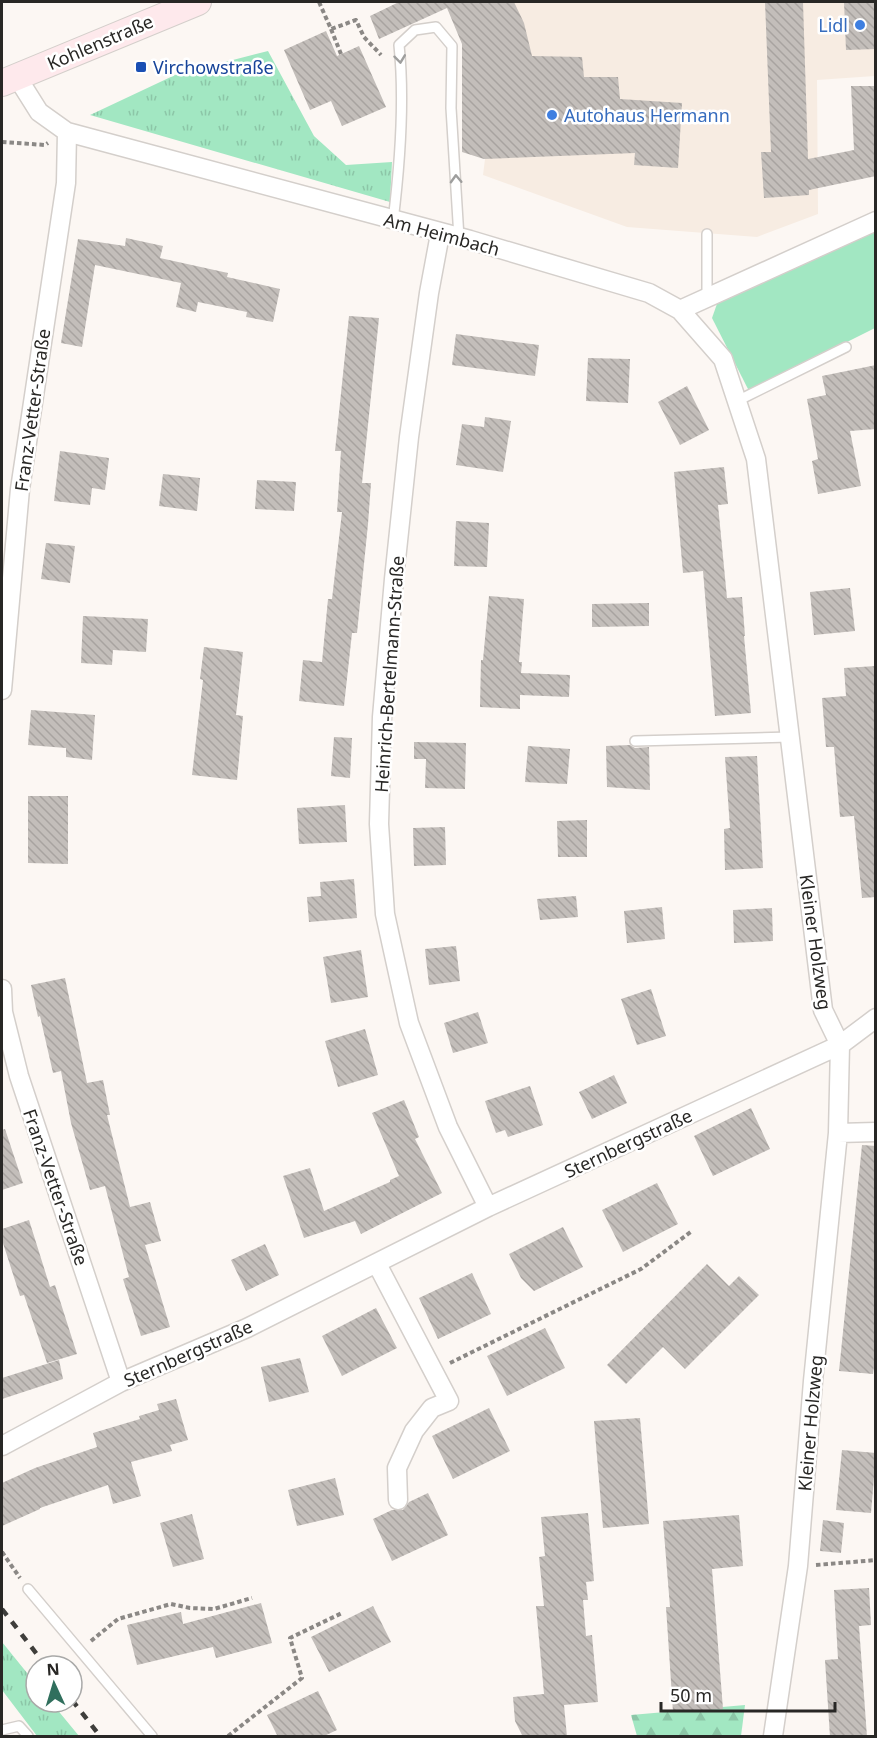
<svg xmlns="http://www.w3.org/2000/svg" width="877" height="1738" viewBox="0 0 877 1738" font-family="'Noto Sans',sans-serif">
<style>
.built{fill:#f7ece2}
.grass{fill:url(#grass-tufts)}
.forest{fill:url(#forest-firs)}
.park{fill:#a2e7c2}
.building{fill:url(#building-back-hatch)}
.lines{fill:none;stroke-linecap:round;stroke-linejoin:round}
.service-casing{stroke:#d4cfcb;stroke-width:12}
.minor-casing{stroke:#d4cfcb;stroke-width:21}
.secondary-casing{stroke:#d4cfcb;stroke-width:28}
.path{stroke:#8b8885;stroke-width:4;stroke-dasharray:4.5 3;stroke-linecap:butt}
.service{stroke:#fff;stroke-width:9}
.minor{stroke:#fff;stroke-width:18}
.secondary{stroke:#fee9ec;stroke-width:26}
.rail{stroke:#3f3e3b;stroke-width:4.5;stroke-dasharray:8 8;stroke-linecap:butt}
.oneway{stroke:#9e9e9d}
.shop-dot{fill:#3f7fe0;stroke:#fff;stroke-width:2}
.transit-dot{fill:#1a4fb4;stroke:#fff;stroke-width:2}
.labels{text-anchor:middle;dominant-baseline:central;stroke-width:5;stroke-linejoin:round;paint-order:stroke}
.shop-label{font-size:18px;fill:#366cbe;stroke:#fff;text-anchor:end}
.street-label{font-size:18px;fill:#282725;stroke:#fff}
.transit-label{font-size:18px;fill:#164399;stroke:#fff;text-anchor:start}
</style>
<defs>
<pattern id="grass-tufts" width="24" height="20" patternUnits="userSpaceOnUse" patternTransform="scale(1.5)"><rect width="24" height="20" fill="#a2e7c2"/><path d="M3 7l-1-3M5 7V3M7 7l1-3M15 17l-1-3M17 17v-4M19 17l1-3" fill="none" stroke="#8cc6a7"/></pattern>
<pattern id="forest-firs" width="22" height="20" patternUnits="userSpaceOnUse" patternTransform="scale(1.5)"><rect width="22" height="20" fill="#a2e7c2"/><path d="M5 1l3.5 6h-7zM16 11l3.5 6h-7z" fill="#8cc6a7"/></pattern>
<pattern id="building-back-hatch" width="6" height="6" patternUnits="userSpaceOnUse" patternTransform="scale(1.5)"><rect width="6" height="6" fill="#c3beba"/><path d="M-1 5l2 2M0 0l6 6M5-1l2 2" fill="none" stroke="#a8a3a0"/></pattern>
</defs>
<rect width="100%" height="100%" fill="#fcf7f3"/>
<path class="built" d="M465,2H875V76L817,80L818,214L757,237L627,227L483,175L485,159L483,36Z"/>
<path class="grass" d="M268,51L314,136L346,165L392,162L390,202L90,115L175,75Z
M2,1642L36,1684V1702H51L79,1736H37L2,1690Z"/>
<path class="forest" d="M745,1705L741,1736H637L631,1715Z"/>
<path class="park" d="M875,230V328L749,391L712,318L718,301Z"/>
<path class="building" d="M399,2H514L524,23L532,56L582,57L584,77H618L620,99L682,103L678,168L634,165L635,153L484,159L462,152V44L447,8L379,39L370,16Z
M765,2H803L808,159L854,150L851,86H876V176L809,190V195L764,198L761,152H771Z
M844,2H876V49L846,50Z
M326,31L337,56L359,46L386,107L342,126L331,101L310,110L284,50Z
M126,238L163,246L160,258L228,273L227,277L280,289L273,322L246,317L247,312L198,302L196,312L176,307L181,283L95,265L82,347L61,343L78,239L125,246Z
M349,316L379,318L362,483H371L368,524L357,633H352L344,706L299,701L303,660L322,662L328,599H332L342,512H337L341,451H335Z
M456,334L539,345L535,376L452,365Z
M588,358L630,359L628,403L586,401Z
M876,365V429L850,431L861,486L818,494L812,461L818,459L807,399L826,395L822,376Z
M687,386L709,430L680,445L658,402Z
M485,417L511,421L503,472L456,465L462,424L484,427Z
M60,451L109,458L105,490L92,488L90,505L54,501Z
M724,467L728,504L718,505L727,598L742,597L745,636H744L751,713L715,716L703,571L683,573L674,472Z
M163,474L200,478L197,511L159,506Z
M257,480L296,482L294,511L255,509Z
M456,521L489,523L487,567L454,566Z
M46,543L75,546L70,583L41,579Z
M850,588L855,631L814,635L810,592Z
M489,596L524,599L519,662H522L521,673L570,675L569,697L520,695V709L480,707L481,660H483Z
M649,603V626L592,627V604Z
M83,616L148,619L146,652L113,650L112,665L81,663Z
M204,647L243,652L236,715L243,716L237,780L192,775L203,680L200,679Z
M876,666V897L862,898L854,816L840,817L834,747H826L822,698L846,696L844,668Z
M31,710L95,715L92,760L66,757V748L28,745Z
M334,737L352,738L350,778L331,776Z
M414,742L466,743L465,789L425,788L426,759H414Z
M630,745L635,748L649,747L650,790L607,787L606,746Z
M528,746L570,749L567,784L525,782Z
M757,756L763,868L725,870L724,829L730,828L725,757Z
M28,796H68V864L28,863Z
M345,805L347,842L299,844L297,808Z
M587,820V857H558L557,821Z
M445,827L446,865L414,866L413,828Z
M354,879L357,918L309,922L307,897L321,896L320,882Z
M576,896L578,917L540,920L537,899Z
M662,907L665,939L627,943L624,911Z
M772,908L773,941L734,943L733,910Z
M456,946L460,981L429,985L425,949Z
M361,950L368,997L331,1003L323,957Z
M65,978L87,1083L103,1080L110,1115H107L130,1207L150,1202L161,1241L145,1245L170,1327L141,1336L123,1279L129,1277L105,1186L90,1190L71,1123L61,1071L53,1073L40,1016L38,1017L31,985Z
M651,989L666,1036L637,1045L621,999Z
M478,1012L488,1043L453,1053L444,1023Z
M365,1029L378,1075L338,1087L325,1041Z
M614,1075L627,1103L592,1119L579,1092Z
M530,1086L543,1125L508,1137L505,1130L496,1133L485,1101Z
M404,1100L419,1137L415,1139L442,1193L361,1234L355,1221L304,1238L283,1176L310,1168L324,1211L390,1182V1180L399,1176L372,1113Z
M751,1108L770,1149L713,1176L694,1136Z
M5,1129L23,1183L2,1190V1130Z
M862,1145L876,1146V1352L873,1374L839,1371Z
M657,1183L678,1224L623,1252L602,1210Z
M29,1220L50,1287L55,1285L77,1354L47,1363L24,1295L20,1296L2,1240V1229Z
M563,1227L583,1267L534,1291L521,1278L509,1254Z
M265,1244L279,1275L246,1291L231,1260Z
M707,1264L729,1286L739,1276L759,1295L685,1369L663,1347L626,1384L607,1365Z
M472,1273L491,1314L438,1339L419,1298Z
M376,1308L397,1348L342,1376L322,1336Z
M545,1328L565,1368L507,1396L487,1356Z
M300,1358L309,1392L269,1402L261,1367Z
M59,1360L63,1379L2,1399V1378Z
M176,1399L188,1440L170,1445L172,1451L131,1462L141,1496L113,1504L108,1485L40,1508V1509L2,1526V1483L35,1468L97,1447L93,1433L140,1419L139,1416L159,1410L157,1404Z
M489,1408L510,1451L453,1479L432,1436Z
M640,1418L649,1524L603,1528L594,1421Z
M842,1450L876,1453L871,1513L836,1510Z
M335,1478L344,1515L297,1526L288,1490Z
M428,1493L448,1535L392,1561L373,1519L392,1510H403L409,1502Z
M588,1513L594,1581L586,1582L588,1600H583L586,1636L592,1635L598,1702L564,1705L567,1737H523L515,1721L513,1697L544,1694L536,1606H544L539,1557L545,1556L541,1517Z
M192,1514L204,1559L173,1567L160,1523Z
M739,1515L743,1566L712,1569L723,1709L673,1712L666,1607H670L663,1521Z
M823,1520L844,1523L841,1553L820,1551Z
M869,1588L871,1625L859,1626L867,1737H830L825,1660L838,1659L834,1590Z
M261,1603L272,1643L216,1658L213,1647L137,1665L127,1625L181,1612L183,1624Z
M373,1606L391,1642L329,1672L311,1637Z
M318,1691L337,1730L322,1737H278L267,1715Z"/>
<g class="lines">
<defs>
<path id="service" d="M393,221C400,164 405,102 399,45L415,30L436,27L452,46L451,108L459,238
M707,296V234
M737,401L846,347
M635,741L790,737
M28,1589L152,1736
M2,1730L19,1726L28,1736"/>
<path id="minor" d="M17,77L39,112L67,132L470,240L649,293L680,310L723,359L756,459L823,1010L840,1045L838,1133L813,1381L798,1566L773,1736
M440,234L429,293L409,437L394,579L382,717L379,824L385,914L409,1023L448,1127L488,1207
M680,310L876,221
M2,690L20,489L66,183L67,132
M2,989L3,1012L19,1076L121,1382
M838,1133L876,1132
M377,1264L449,1401L432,1408L414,1431L397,1468L398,1500
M2,1446L121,1382L247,1328L488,1207L840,1045L876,1018"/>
<path id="secondary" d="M2,83L198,2"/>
</defs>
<use href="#service" class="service-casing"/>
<use href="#minor" class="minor-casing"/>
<use href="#secondary" class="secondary-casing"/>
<path class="path" d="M319,2L331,29L356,20L364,37L381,55
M331,29L341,54
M2,142L45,145L48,143
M450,1363L641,1269L692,1231
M2,1552L20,1578
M816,1565L876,1560
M91,1641L118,1619L171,1604L190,1608L214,1609L252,1598
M228,1736L302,1678L290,1638L342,1613"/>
<use href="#service" class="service"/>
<use href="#minor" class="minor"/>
<use href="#secondary" class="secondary"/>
<path class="rail" d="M2,1609L46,1666
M72,1700L100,1736"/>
</g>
<defs><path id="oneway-chevron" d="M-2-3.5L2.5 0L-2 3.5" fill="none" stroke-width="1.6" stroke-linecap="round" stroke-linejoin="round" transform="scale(1.5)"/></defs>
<g class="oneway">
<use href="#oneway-chevron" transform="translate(400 59) rotate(83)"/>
<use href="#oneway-chevron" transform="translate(456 179) rotate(-92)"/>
</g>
<g class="shop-dot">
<circle cx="860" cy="25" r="6"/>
<circle cx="552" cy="115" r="6"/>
</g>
<rect class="transit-dot" x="135" y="61" width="12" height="12" rx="3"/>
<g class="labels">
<g class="shop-label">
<text x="848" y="25">Lidl</text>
<text x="564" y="115" text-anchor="start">Autohaus Hermann</text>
</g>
<g class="street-label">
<text transform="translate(100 42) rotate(-23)">Kohlenstraße</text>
<text transform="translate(442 234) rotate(15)">Am Heimbach</text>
<text transform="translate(32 410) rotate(-82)">Franz-Vetter-Straße</text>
<text transform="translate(389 674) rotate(-86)">Heinrich-Bertelmann-Straße</text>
<text transform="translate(816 942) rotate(82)">Kleiner Holzweg</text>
<text transform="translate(628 1143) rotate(-25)">Sternbergstraße</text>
<text transform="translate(56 1187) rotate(71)">Franz-Vetter-Straße</text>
<text transform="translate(188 1353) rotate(-24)">Sternbergstraße</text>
<text transform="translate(810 1423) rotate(-85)">Kleiner Holzweg</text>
</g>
<g class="transit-label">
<text x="153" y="67">Virchowstraße</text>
</g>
</g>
<rect width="877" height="1738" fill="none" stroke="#282725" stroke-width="6"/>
<g transform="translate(54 1684) rotate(356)"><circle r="28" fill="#ffffff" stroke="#a9a9a8" stroke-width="1.5"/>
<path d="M0-4.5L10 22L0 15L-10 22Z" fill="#306f5d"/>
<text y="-9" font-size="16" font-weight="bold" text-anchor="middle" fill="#282725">N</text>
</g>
<path d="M661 1702v9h174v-9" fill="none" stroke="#282725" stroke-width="3"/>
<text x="670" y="1702" font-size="18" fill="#282725" stroke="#ffffff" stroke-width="4.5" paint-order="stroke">50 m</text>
</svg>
